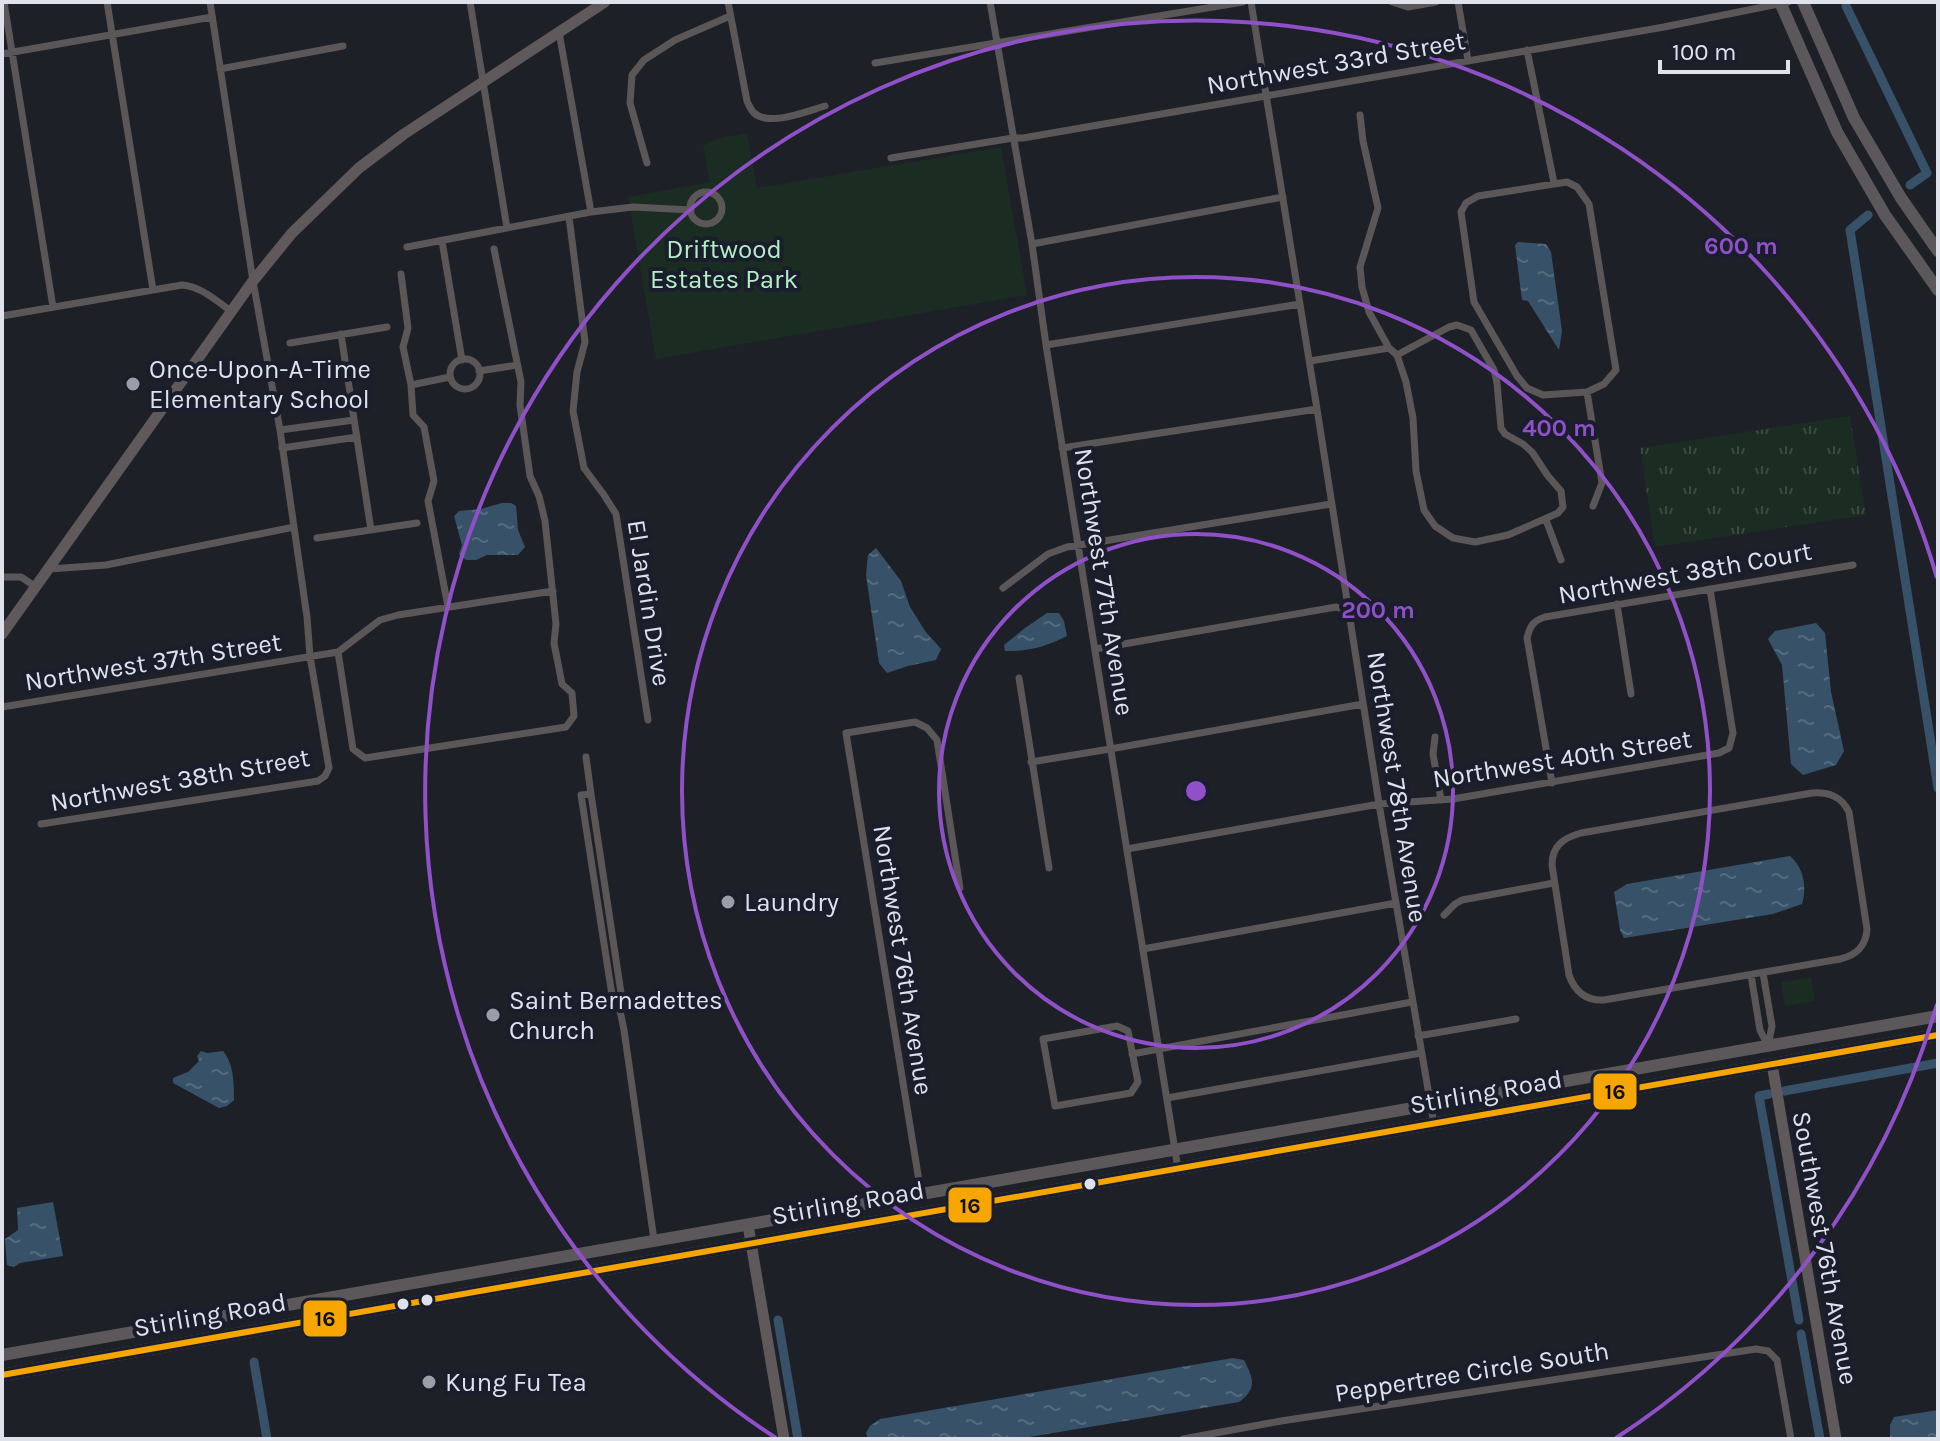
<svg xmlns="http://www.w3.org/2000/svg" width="1940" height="1441" viewBox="0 0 1940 1441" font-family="Karla,sans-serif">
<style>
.grass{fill:url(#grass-tufts)}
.park{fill:#1b2c22}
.water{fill:url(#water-ripples)}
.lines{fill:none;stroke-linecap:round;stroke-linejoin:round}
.canal{stroke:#375268;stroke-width:9}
.street{stroke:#5b5658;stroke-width:7}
.secondary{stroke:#5f595b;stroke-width:11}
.primary{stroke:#5c575b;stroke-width:12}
.bus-1-casing{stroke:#1a1e2c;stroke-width:12}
.bus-1{stroke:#f7a600;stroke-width:6}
.ring{fill:none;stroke:#8f50c8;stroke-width:4}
.poi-dot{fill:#9b9da7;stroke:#1a1e2c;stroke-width:3}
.bus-dot{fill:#dfe1eb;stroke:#1a1e2c;stroke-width:3}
.labels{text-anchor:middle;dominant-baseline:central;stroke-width:8;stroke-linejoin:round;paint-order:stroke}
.street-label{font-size:26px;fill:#dfe1eb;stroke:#1a1e2c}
.park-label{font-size:26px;fill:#b4eec5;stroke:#1a1e2c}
.poi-label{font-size:26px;fill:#dfe1eb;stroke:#1a1e2c;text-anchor:start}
.centre{fill:#8f50c8;stroke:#1a1e2c;stroke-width:4}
.ring-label{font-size:24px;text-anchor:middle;font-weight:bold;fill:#8f50c8;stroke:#1a1e2c;stroke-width:8;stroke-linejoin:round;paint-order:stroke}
.line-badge{stroke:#1a1e2c;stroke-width:3}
.pale-badge-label{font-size:22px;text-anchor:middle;font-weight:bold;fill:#111}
</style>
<defs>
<pattern id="grass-tufts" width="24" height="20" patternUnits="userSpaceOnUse" patternTransform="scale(2)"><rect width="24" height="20" fill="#1b2c22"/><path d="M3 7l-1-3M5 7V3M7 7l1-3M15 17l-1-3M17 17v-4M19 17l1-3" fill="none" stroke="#3c4a42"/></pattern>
<pattern id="water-ripples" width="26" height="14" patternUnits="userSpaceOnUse" patternTransform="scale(2)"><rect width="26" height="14" fill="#375268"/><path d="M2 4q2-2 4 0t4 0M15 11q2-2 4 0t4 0" fill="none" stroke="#546b7e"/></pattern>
</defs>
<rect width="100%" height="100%" fill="#1e2028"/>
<path class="grass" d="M1850,416L1866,515L1655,547L1640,448Z"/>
<path class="park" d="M747,133L757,188L1001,147L1027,295L656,359L628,197L710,182L703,146L717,139Z
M1811,977L1815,1001L1785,1006L1781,982Z"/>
<path class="water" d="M1518,242L1546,244L1551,252L1562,331L1559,350L1528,301L1522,300L1515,245Z
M502,503H511L516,506L518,530L525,547L518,555H487L476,560H466L459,554L462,545L454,516L459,511L481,509Z
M876,548L901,581L910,607L925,631L941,649L936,660L908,666L887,673L879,663L866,575L868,555Z
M1047,613H1059L1064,621L1067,636C1048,646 1027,652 1005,651L1004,645L1025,628Z
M1816,623L1825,633L1831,692L1844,751L1836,765L1803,775L1791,764L1782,665L1768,639L1775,631Z
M1790,856C1804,868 1807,887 1802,904L1773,914L1624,938L1620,930L1614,892L1627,884Z
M201,1051L207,1053L223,1051C234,1064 234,1084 234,1100L227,1106L219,1108L173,1083V1078L188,1072L199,1061L197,1056Z
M53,1202L63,1256L20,1263L14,1267L7,1265L5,1239L18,1230L17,1208Z
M1233,1358L1244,1360C1253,1378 1258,1388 1239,1402L1017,1439H868L866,1433L870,1426L880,1419Z
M1938,1410V1439H1890V1425L1894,1417Z"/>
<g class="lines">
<path class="canal" d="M1846,6L1927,173L1910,185
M1868,215L1850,230L1938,788
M1784,1091L1938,1063
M1769,1094L1759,1096L1799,1320
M778,1320L798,1439
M1801,1334L1820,1439
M254,1362L267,1439"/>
<path class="street" d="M4,2L53,307
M107,2L153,290
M470,2L507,228
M728,2L747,101C748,104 752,111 754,113C770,127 807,111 825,106
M990,2L1032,244L1046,345L1178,1169
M1251,2L1317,409L1379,804L1434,1124
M1392,2L1408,7L1436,2
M1458,2L1468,60
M559,32L591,212
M1527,50L1554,183
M2,54L212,17
M875,63L1243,2
M220,69L343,46
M1360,115L1363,141L1378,208L1360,267L1362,287L1369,312L1389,348L1397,355L1406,382L1413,418L1416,471L1424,510L1435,526L1453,538L1475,542L1508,535L1558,513L1563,507L1561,491L1548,476L1532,452L1523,444L1505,434L1501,428L1497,383L1494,370L1471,330L1457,325L1449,327L1397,355
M891,158L1013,138H1023L1664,27L1788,2
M647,163L630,103L632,75L644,60L675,40L730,16
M1567,182L1577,187L1589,204L1616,370L1604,384L1587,392L1543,395L1527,388L1517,376L1474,302L1461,212L1466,203L1478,196Z
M690 208a16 16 0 1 1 32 0a16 16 0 1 1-32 0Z
M569,217L585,342L577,372L573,411L584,468L604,495L616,514L648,720
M442,241L462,360
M1032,244L1283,197
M407,247L591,212L633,207L691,210
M401,274L408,328L403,347L411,385L413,415L424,427L434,481L428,501L448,607
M2,316L182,285C202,287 215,300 231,311
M341,334L371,530
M290,343L387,327
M1046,345L1300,304
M450 374a15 15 0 1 1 30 0a15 15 0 1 1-30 0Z
M1310,361L1389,348
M479,371L517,365
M411,385L450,377
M1587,392L1602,483L1593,506
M280,430L354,420
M282,448L357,437
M1062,448L1317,409
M1546,520L1561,560
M317,538L417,523
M49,569L106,565L294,527
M2,577H21L36,587
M1003,588L1048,554L1067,547L1331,504
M1617,604L1631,694
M1095,649L1336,607L1348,611
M338,652L353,749L365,758L566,727L574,716L572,693L562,684L554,643L556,624L545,521L539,496L530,476L520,405L521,382L494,249
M1019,678L1049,868
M2,707L338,652L380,620L398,615L553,591
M1435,737L1433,754L1441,800
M586,757L591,794
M1031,762L1110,749L1363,704
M1552,783L1527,638C1530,626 1533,621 1545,617L1853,565
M1812,793C1829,792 1841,796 1849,812L1867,929C1866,946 1857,955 1840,959L1604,1000C1586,1001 1575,992 1569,975L1552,865C1552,846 1563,838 1581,833Z
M591,794L621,993L618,1001L612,995L581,795Z
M41,824L318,781L325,776L329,768L310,656L307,617L280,430L253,281L210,2
M1127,849L1379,804L1453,799L1719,753L1729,748L1733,733L1710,589
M1444,915L1455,904L1462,900L1554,883
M1143,949L1396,903
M1763,973L1772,1026L1768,1046
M1751,975L1760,1030L1768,1046
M618,1001L624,1030L654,1240
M1117,1026L1128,1031L1138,1082L1131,1093L1055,1106L1043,1039Z
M1418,1036L1516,1019
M1132,1054L1412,1002
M1167,1098L1421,1053
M921,1193L846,733L915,722L927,728L937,740L960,888
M1183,1439L1281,1421L1756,1349L1768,1351L1777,1360L1791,1439"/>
<path class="secondary" d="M2,634L253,281L292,233L359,168L404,134L605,2
M1772,1064L1836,1439
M748,1225L784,1439"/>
<path class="primary" d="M1780,2L1837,132L1885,215L1938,290
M1803,2L1854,118L1901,198L1938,251
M2,1355L1938,1016
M2,1375L1938,1035"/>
<defs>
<path id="bus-1" d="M2,1375L1938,1035"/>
</defs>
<use href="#bus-1" class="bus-1-casing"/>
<use href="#bus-1" class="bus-1"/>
</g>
<g class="ring">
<circle cx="1196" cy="791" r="257"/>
<circle cx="1196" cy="791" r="514"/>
<path d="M1937 1004A771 771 0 0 1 1616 1438M776 1438A771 771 0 1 1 1937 578"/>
</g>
<g class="poi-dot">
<circle cx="133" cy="384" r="8"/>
<circle cx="728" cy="902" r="8"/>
<circle cx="493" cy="1015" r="8"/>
<circle cx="429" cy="1382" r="8"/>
</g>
<g class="bus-dot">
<circle cx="1090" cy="1184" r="7"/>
<circle cx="427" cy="1300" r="7"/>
<circle cx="403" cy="1304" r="7"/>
</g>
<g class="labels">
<g class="street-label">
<text transform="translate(1336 63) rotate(-10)">Northwest 33rd Street</text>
<text transform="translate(1685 573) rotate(-10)">Northwest 38th Court</text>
<text transform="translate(1104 582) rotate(81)">Northwest 77th Avenue</text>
<text transform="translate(649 603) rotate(81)">El Jardin Drive</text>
<text transform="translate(153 662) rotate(-9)">Northwest 37th Street</text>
<text transform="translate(1562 759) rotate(-9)">Northwest 40th Street</text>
<text transform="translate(180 780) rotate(-10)">Northwest 38th Street</text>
<text transform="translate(1397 787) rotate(81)">Northwest 78th Avenue</text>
<text transform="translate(903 960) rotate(81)">Northwest 76th Avenue</text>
<text transform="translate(1486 1092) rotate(-10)">Stirling Road</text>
<text transform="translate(848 1203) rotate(-10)">Stirling Road</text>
<text transform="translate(1825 1248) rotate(80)">Southwest 76th Avenue</text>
<text transform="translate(210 1315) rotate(-10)">Stirling Road</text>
<text transform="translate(1472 1372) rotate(-9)">Peppertree Circle South</text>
</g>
<g class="park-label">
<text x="724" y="249">Driftwood<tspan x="724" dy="30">Estates Park</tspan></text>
</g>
<g class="poi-label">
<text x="149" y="369">Once-Upon-A-Time<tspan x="149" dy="30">Elementary School</tspan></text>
<text x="744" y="902">Laundry</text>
<text x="509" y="1000">Saint Bernadettes<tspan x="509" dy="30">Church</tspan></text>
<text x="445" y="1382">Kung Fu Tea</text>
</g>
</g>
<circle cx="1196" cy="791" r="12" class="centre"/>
<g class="ring-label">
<text x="1741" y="254">600 m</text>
<text x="1559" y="436">400 m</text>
<text x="1378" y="618">200 m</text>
</g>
<g class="line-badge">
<rect x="1592" y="1072" width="46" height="39" rx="8" fill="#f7a600"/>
<rect x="947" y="1186" width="46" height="38" rx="8" fill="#f7a600"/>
<rect x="302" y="1299" width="46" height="39" rx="8" fill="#f7a600"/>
</g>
<g class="pale-badge-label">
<text x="1615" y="1099">16</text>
<text x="970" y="1213">16</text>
<text x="325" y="1326">16</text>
</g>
<rect width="1940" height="1441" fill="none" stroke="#dfe1eb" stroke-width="8"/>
<path d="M1660 60v12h128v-12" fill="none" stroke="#dfe1eb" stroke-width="4"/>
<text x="1672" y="60" font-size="24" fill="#dfe1eb" stroke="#1a1e2c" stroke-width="6" paint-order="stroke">100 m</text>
</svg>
